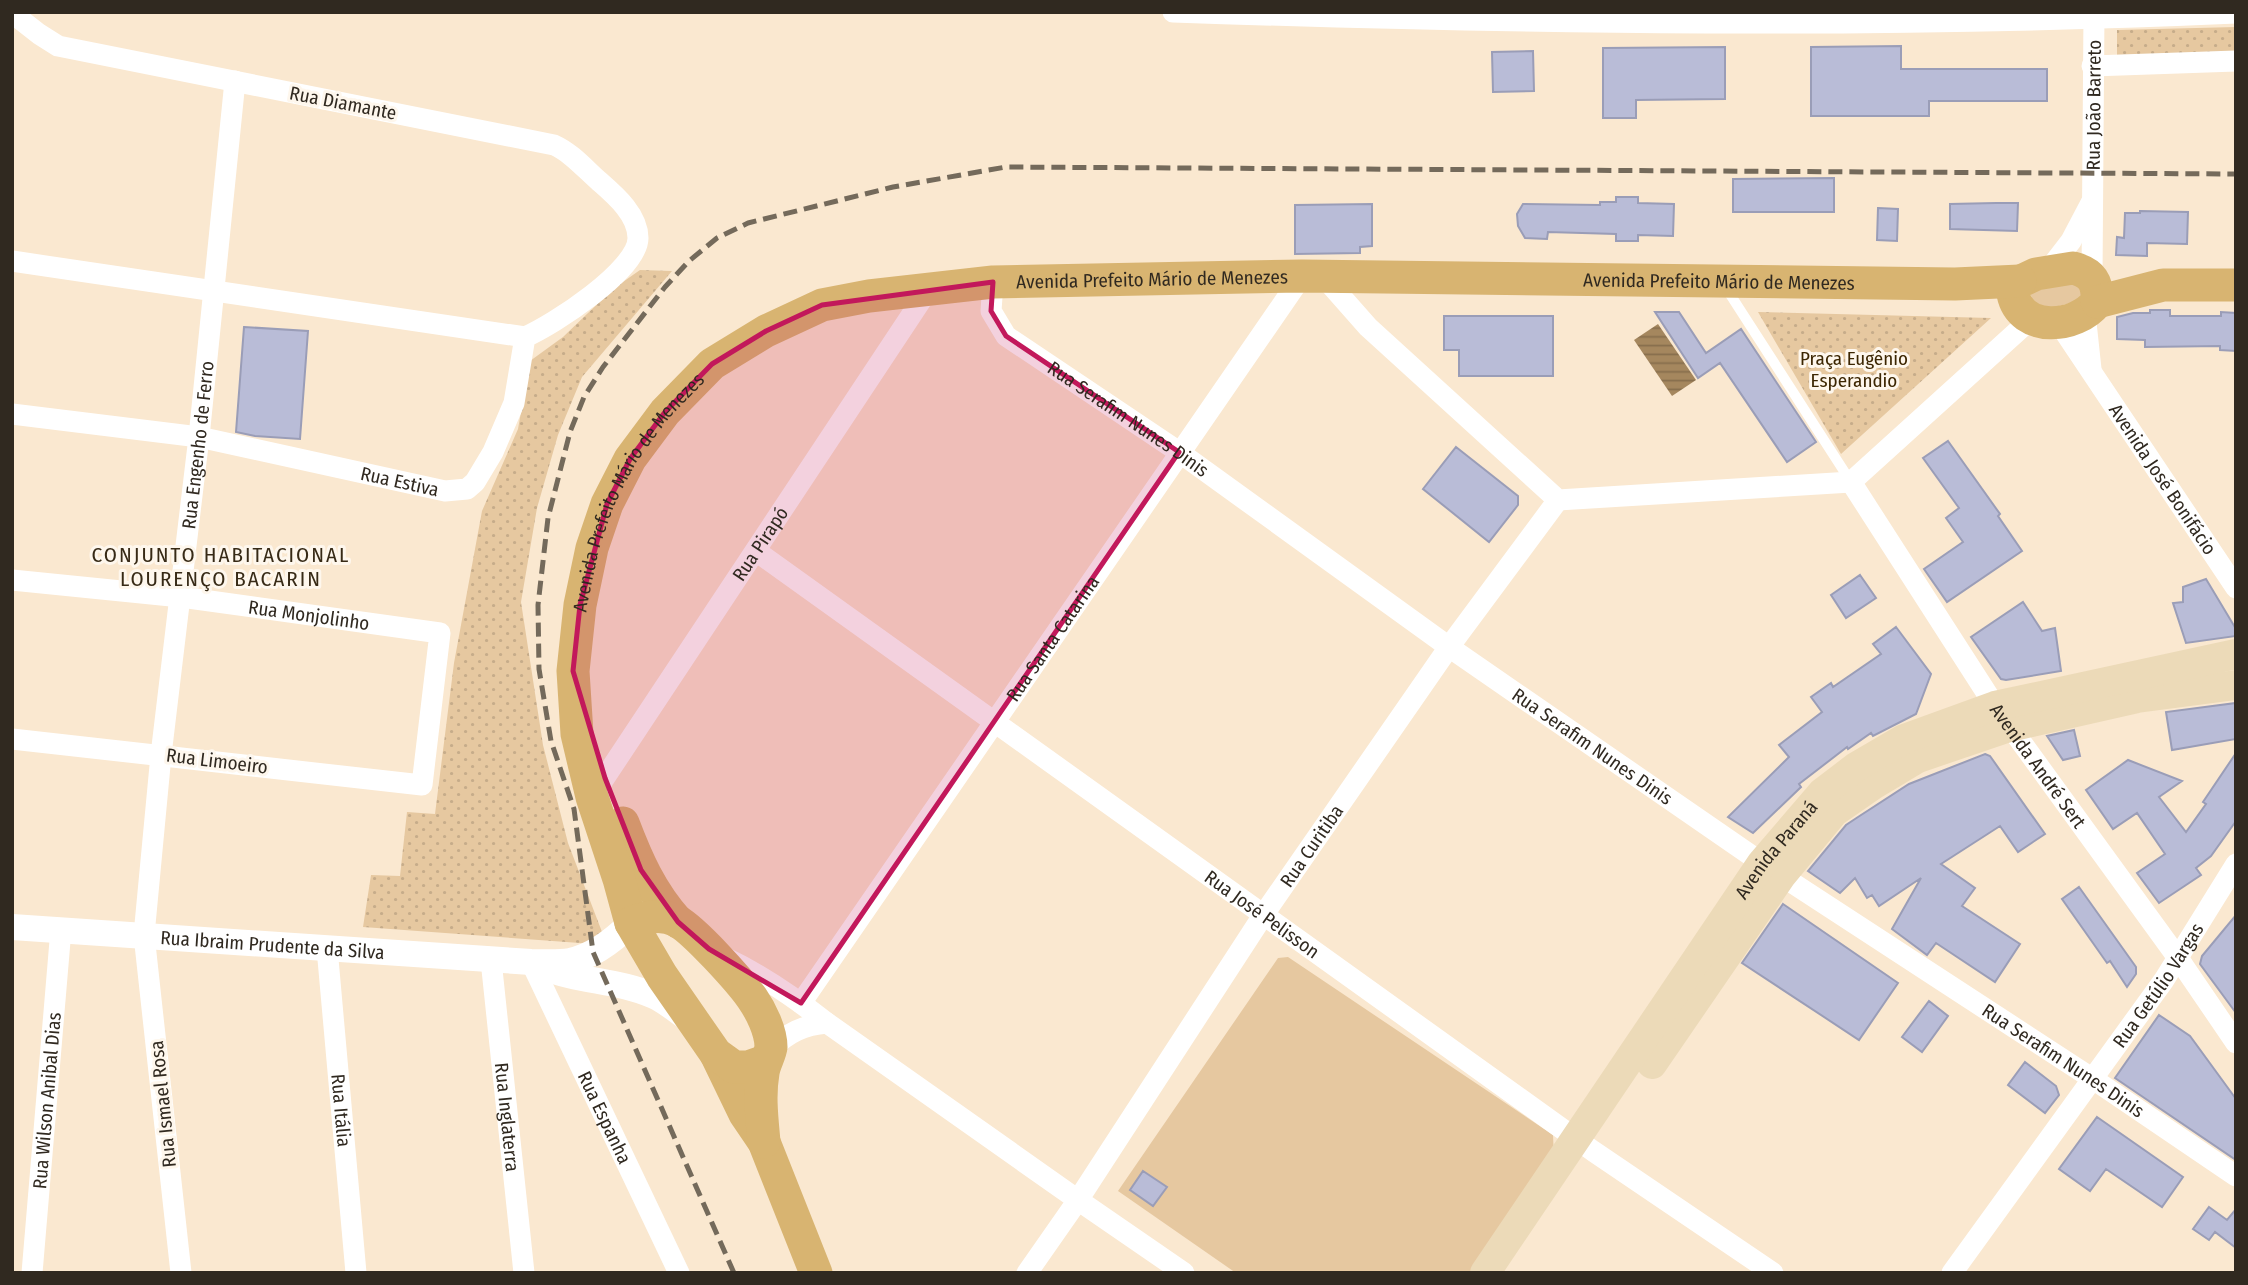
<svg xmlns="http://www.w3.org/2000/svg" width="2248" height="1285" viewBox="0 0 2248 1285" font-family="'Fira Sans Condensed',sans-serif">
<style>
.grass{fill:#e6c8a0}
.park{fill:url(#park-dots)}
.water{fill:url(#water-rules)}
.building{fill:#b9bcd7;stroke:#9a9db7;stroke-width:2}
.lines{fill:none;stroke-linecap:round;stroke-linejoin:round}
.service{stroke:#fff;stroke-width:10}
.minor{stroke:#fff;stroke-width:21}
.tertiary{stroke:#fff;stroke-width:26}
.secondary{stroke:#ecdab8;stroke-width:30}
.primary{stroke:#d8b471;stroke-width:33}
.rail{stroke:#746a5b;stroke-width:5;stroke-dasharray:14 7;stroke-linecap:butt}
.marked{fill:#c2185b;fill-opacity:0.2;stroke:#c2185b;stroke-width:5;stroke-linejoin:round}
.labels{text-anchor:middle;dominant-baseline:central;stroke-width:6;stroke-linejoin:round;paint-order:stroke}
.street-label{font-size:19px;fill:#302920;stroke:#fef7ed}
.park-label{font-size:19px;fill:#3c2602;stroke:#fef7ed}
.neighbourhood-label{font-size:21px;letter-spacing:2px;fill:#372a16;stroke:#fef7ed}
</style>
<defs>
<pattern id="park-dots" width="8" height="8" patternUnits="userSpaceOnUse" patternTransform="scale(1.75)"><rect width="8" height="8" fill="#e6c8a0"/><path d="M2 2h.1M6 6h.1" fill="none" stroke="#c6ac8a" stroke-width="1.8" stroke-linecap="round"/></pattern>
<pattern id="water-rules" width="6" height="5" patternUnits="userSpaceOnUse" patternTransform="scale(1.75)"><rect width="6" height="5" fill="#a5875e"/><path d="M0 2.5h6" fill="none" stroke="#876e4d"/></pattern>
</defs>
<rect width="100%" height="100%" fill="#fae8d0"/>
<path class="grass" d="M2076,280L2085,299L2036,312L2029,289Z
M1288,957L1553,1135L1554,1157L1475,1273H1236L1118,1191L1278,958Z"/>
<path class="park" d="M2236,27V55L2117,60V30Z
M640,270L672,271L582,377L558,435L537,508L521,602L543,745L568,843L607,945L363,927L371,875L400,876L407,812L435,814L454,663L482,511L518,429L530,361L563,337L613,289Z
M1758,312L1991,318L1841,454Z"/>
<path class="water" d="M1658,324L1696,380L1672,396L1634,340Z"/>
<path class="building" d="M1901,46V69H2047V101H1929V116H1811V47Z
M1725,47V99L1636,100V118H1603V48Z
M1533,51L1534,91L1493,92L1492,52Z
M1834,178V212H1733V179Z
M1616,197H1638V203L1674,204L1673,236L1638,235V241H1616V234L1548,232L1547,239L1525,238L1518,226L1517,214L1523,204L1600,205V202H1616Z
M1996,203H2018L2017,231L1950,229V204Z
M1372,204V246L1360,247V253L1295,254V205Z
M1878,208L1898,209L1897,241L1877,240Z
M2140,211L2188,212L2187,244L2147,243V256L2116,255L2117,237L2124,238L2125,213H2140Z
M2150,310H2170V316H2221V312L2236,313V351L2220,350V346L2145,347V340L2117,339V317L2133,313H2150Z
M1655,312H1679L1706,353L1741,329L1816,442L1787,462L1720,363L1698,378Z
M1444,316H1553V376H1459V350H1444Z
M244,327L308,331L300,439L255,436L236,432Z
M1948,441L2000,514L1998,516L2022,551L1947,602L1924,569L1963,542L1946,518L1959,508L1923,458Z
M1456,447L1518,496V505L1489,542L1423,489Z
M1860,575L1876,598L1846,618L1831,595Z
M2206,579L2236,629V636L2186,643L2173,603L2183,602V587Z
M2023,602L2042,631L2055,628L2061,671L2006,680L2001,679L1971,637Z
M1896,627L1931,674L1916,714L1873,736L1871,733L1848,749L1847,747L1799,784L1801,787L1753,833L1728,817L1789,757L1779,745L1822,712L1811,697L1831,683L1833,687L1881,654L1873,644Z
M2236,703V739L2172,750L2166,712Z
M2074,730L2080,756L2063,760L2047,736Z
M2236,753V821L2211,856L2196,868L2201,875L2159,903L2137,873L2165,854L2137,813L2113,829L2086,790L2128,760L2182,781L2159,797L2186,832L2206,804L2203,802Z
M1985,754L1990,756L2045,834L2018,852L2000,826L1941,864L1975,888L1962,906L2020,944L1995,982L1936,943L1927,955L1892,929L1921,878L1879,906L1872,895L1867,898L1855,878L1840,893L1808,871L1846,825L1858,817L1909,784Z
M2079,887L2136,967V974L2127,987L2110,961L2107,963L2062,899Z
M1783,904L1898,983L1859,1040L1742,963Z
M2236,915V1013L2200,964L2202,956Z
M1929,1001L1948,1016L1922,1052L1902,1037Z
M2159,1015L2190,1036L2236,1099V1160L2115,1078Z
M2025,1062L2056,1086L2059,1095L2045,1113L2008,1085Z
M2097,1117L2183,1177L2162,1207L2106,1169L2090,1191L2059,1169Z
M1143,1171L1167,1187L1153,1206L1130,1190Z
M2209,1207L2227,1220L2236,1209V1248L2215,1232L2209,1240L2193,1229Z"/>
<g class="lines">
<path class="service" d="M1726,288L1851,482"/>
<g class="minor">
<path d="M1173,12C1527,24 1882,29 2236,13"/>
<path d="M2092,66L2236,61"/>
<path d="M12,261L525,337"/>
<path d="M2047,272L2071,241L2091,203"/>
<path d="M1323,276L1368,327L1558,500L1851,482L2031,319"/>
<path id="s1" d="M2092,277L2094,12"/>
<path id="s2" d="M993,282L991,311L1006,336L1179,452L1449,647L1762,863L2093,1079L2236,1176"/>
<path d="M2085,313L2091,369"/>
<path id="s3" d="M2058,322L2236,588"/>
<path id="s4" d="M12,414L199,437L445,491L467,489L475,482L493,452L514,403L525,337C553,325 638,270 638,238C638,215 616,196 600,182C586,170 572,153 554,145L58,46L39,34L16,16"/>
<path id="s5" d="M1851,482L1995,706L2178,958L2236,1043"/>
<path id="s6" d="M756,551L1593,1151L1773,1273"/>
<path id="s7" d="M12,580L181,597L440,633L422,785L12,739"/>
<path id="s8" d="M592,797L928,290"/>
<path id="s9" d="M327,948L356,1273"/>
<path d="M726,958C762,975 795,998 827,1023L1078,1200L1027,1273"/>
<path id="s10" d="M491,960L524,1273"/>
<path id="s11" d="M531,962L679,1273"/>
<path id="s12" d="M801,1003L1302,276"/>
<path d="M771,1049C788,1033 803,1025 827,1023"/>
<path id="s13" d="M32,1273L61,929"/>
<path id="s14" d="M181,1273L144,935L161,755L199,437L235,81"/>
<path id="s15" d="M1184,1273L1078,1200L1264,914L1449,647L1558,500"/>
<path id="s16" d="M1952,1273L2164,980L2236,864"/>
</g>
<g class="tertiary">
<path id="s17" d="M12,927L531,962C544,962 558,963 570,961C594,956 614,940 631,923"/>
<path d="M543,967C579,982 619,980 654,996C665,1001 676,1010 686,1017"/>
</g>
<g class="secondary">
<path d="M1652,1064L1781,876L1834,812L1873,785L1918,758L2009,727L2137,698L2236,685"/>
<path id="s18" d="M1485,1273L1762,863L1822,793L1856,767L1904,739L1995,706L2236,654"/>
</g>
<g class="primary">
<path d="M2073,268C2092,273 2098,282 2097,302C2076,329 2021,333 2013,294L2017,283L2036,274Z"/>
<path d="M2097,302L2163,285H2236"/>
<path d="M623,823C637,860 651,892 678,922"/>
<path id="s19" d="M631,923L619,879L592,797L577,734L573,671L580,605L592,548L607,504L630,459L665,412L712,364L766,331L822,305L869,296L993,282L1302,276L1955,284L2020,281"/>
<path d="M716,1054L745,1114L764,1142L816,1273"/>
<path d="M764,1142C762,1119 759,1096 763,1073C764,1064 770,1055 771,1047C771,1031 761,1011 752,998C739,980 695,931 677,921C661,913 646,917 631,923L662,976L716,1054L734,1067H748L765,1061"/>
</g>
<path class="rail" d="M734,1273L593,952L574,809L551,741L539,669L538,605L548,518L570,432L584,397L603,367L665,287L689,261L717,238L748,223L893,187L1006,167L2236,174"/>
</g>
<path class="marked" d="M993,282L991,311L1006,336L1179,452L801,1003L709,949L678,922L641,870L605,778L573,671L580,605L607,504L630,459L665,412L712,364L766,331L822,305Z"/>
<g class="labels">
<g class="street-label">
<text transform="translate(343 103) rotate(11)">Rua Diamante</text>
<text stroke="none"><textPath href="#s1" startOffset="172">Rua João Barreto</textPath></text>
<text stroke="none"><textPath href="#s19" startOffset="1064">Avenida Prefeito Mário de Menezes</textPath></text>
<text stroke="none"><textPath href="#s19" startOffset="1631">Avenida Prefeito Mário de Menezes</textPath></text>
<text stroke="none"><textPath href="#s2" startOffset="206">Rua Serafim Nunes Dinis</textPath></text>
<text stroke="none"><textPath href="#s14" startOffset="833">Rua Engenho de Ferro</textPath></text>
<text stroke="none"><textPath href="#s3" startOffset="189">Avenida José Bonifácio</textPath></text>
<text stroke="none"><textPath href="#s4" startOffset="394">Rua Estiva</textPath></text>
<text stroke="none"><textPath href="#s19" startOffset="455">Avenida Prefeito Mário de Menezes</textPath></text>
<text stroke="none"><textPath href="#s8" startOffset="304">Rua Pirapó</textPath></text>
<text stroke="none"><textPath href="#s7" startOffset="299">Rua Monjolinho</textPath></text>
<text stroke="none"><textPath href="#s12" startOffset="443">Rua Santa Catarina</textPath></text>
<text stroke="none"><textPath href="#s2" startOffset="774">Rua Serafim Nunes Dinis</textPath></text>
<text transform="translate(217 761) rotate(7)">Rua Limoeiro</text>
<text stroke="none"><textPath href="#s5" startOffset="340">Avenida André Sert</textPath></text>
<text stroke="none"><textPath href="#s15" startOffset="553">Rua Curitiba</textPath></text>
<text stroke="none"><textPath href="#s18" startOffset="514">Avenida Paraná</textPath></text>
<text stroke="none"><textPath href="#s6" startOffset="623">Rua José Pelisson</textPath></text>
<text stroke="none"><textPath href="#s17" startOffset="261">Rua Ibraim Prudente da Silva</textPath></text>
<text stroke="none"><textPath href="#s16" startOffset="354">Rua Getúlio Vargas</textPath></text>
<text stroke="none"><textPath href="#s2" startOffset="1340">Rua Serafim Nunes Dinis</textPath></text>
<text stroke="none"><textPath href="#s13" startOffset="173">Rua Wilson Anibal Dias</textPath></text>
<text transform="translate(163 1104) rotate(-96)">Rua Ismael Rosa</text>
<text stroke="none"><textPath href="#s9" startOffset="163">Rua Itália</textPath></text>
<text stroke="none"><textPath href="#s10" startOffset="158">Rua Inglaterra</textPath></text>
<text stroke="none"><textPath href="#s11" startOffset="172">Rua Espanha</textPath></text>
</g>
<g class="park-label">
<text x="1854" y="358">Praça Eugênio<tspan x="1854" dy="22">Esperandio</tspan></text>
</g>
<g class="neighbourhood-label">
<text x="221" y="555">CONJUNTO HABITACIONAL<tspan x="221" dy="24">LOURENÇO BACARIN</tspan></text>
</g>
</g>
<rect width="2248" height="1285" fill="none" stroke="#302920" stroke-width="28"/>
</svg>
